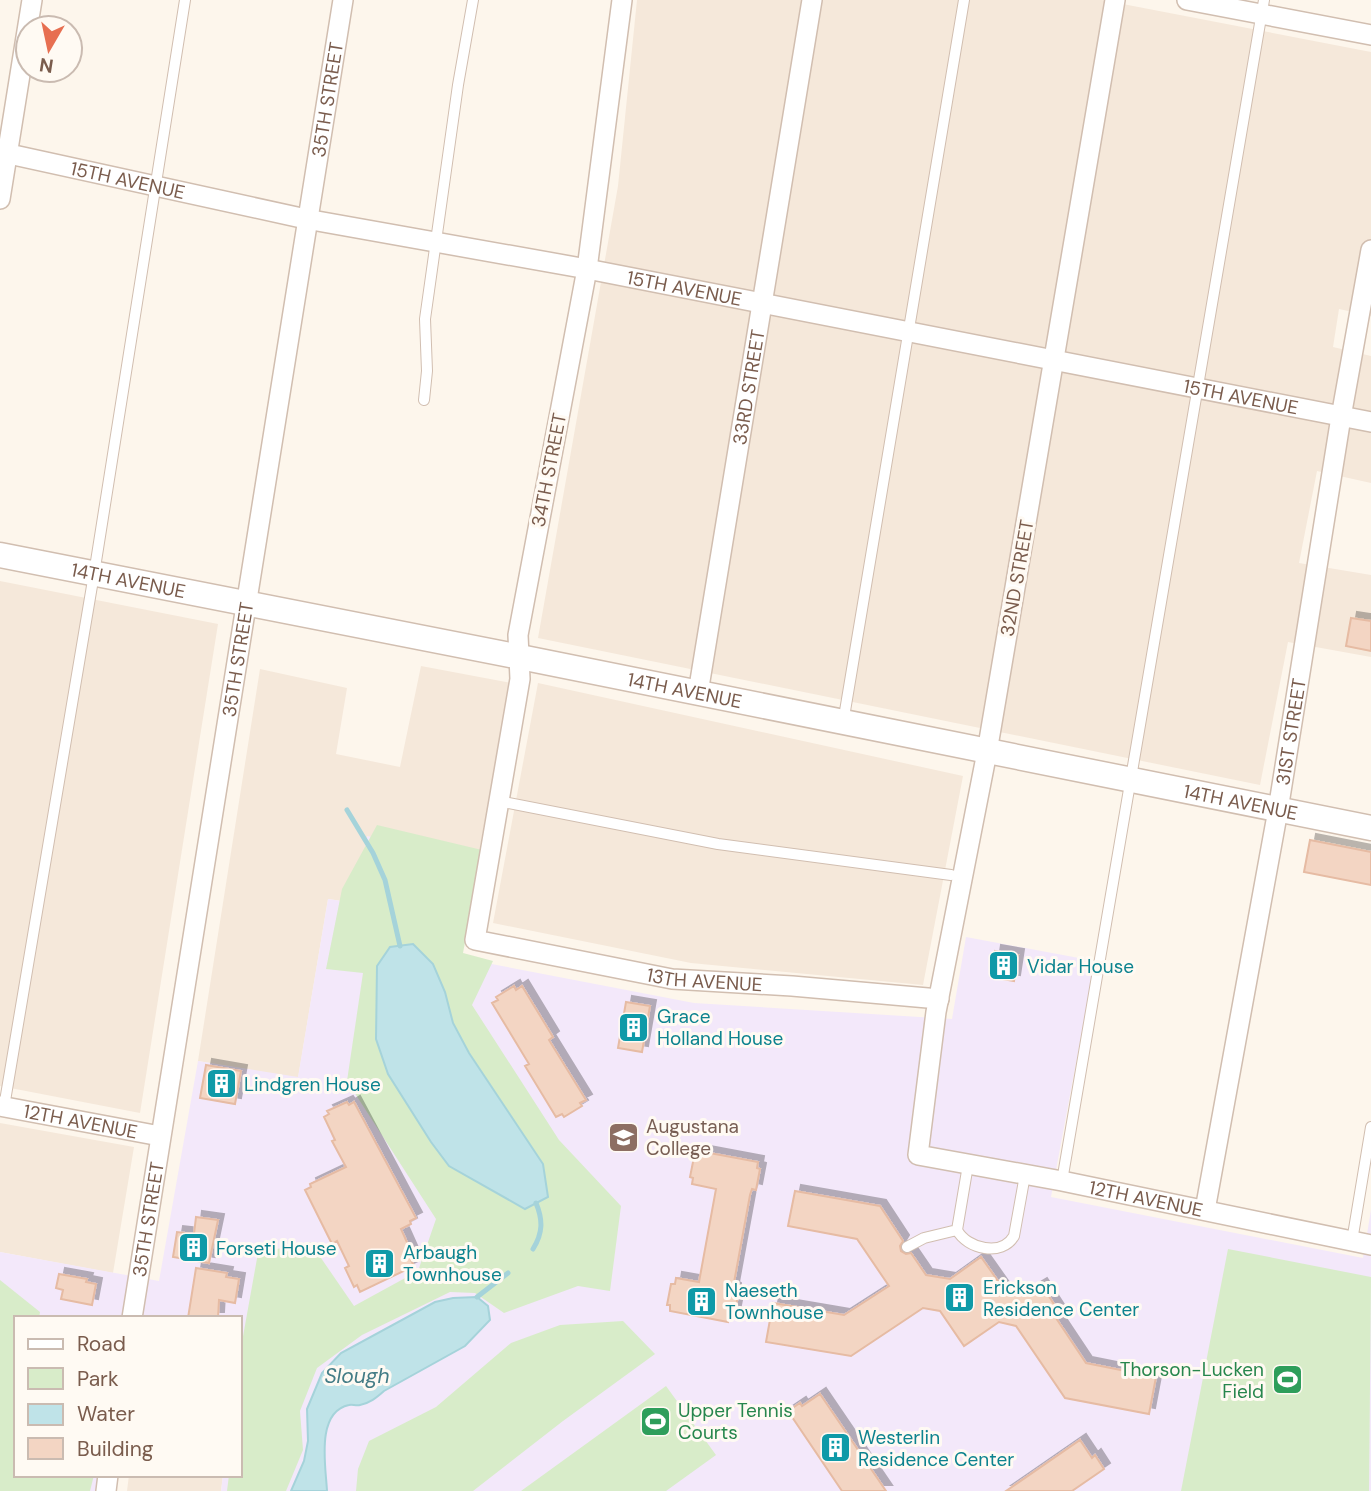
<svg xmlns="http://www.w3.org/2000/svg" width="1371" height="1491" viewBox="0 0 1371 1491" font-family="'DM Sans',sans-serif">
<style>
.residential{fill:#f5e8da}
.education{fill:#f3e8fa}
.green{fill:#d8ecc9}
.water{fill:#bfe3e8;stroke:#a5d3da;stroke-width:2}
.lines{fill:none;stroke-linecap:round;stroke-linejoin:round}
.stream{stroke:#a5d3da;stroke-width:5}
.building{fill:#f3d5c3;stroke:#e6bba3;stroke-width:2;filter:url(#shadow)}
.service-casing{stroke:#d1beb0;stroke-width:12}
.minor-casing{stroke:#d1beb0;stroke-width:22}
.tertiary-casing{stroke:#d1beb0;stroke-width:27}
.service{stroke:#fff;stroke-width:10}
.minor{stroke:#fff;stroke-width:19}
.tertiary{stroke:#fff;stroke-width:24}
.labels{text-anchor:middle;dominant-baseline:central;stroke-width:6;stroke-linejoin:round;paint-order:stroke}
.street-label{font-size:19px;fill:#7a5c4d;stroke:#fffaf3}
.culture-label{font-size:19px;fill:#0d838f;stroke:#fffaf3;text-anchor:start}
.education-label{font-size:19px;fill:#785e54;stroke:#fffaf3;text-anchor:start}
.leisure-label{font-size:19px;fill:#27864d;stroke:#fffaf3;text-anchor:end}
.water-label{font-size:21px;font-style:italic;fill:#437c86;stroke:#fffaf3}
</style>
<defs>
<filter id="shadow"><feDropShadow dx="6" dy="-6" stdDeviation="0" flood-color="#0004"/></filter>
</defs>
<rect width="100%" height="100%" fill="#fdf6ec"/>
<path class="residential" d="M637,0H1102L1371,52V316L1339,309L1333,347L1371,356V483L1317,471L1299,563L1371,575V657L1288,642L1260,785L538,638L618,186Z
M0,581L218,624L140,1113L0,1086Z
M421,666L511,683L478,857L356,903L328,899L298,1078L198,1061L260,669L347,688L336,754L400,767Z
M538,683L963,776L923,985L691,963L493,923Z
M0,1123L134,1147L113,1273L0,1252Z
M129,1475H223L221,1491H127Z"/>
<path class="education" d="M367,836L478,857L460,958L694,1003L952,1019L966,937L1095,961L1051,1197L1363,1258L1371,1210V1491H221L223,1475H240V1318H16V1475H99L97,1491H0V1252L159,1281L198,1061L298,1077L328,899L356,903Z"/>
<path class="green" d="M377,825L482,850L463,953L493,961L472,1005L559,1140L621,1206L610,1291L578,1286L504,1313L475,1293L450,1292L362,1335L317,1368L300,1411L303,1450L286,1491H227L229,1475H240V1353L258,1253L310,1242L354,1306L418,1271L436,1219L347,1081L363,973L326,969L342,889Z
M1228,1249L1371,1277L1369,1491H1181Z
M0,1280L40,1312L39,1318H16V1475H94L90,1491H0Z
M623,1321L655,1354L563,1421L473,1491H356L358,1469L369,1441L436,1407L511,1343L560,1325Z
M666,1386L716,1455L666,1491H521Z"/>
<path class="water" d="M413,944L433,964L445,992L453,1023L469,1053L543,1164L548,1197L525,1209L449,1166L431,1142L388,1074L376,1039L377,966L390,947Z
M477,1297L488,1306L490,1320L465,1346L384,1391C376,1398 370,1403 360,1405C356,1406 352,1404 349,1405C315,1412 326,1468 327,1491H291L304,1461L308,1441L307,1409L322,1373L341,1353L435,1302L453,1298Z"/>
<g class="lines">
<path class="stream" d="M347,810L373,853L385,880L400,946
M533,1249C543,1233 543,1220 536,1203
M477,1297L508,1273"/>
</g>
<path class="building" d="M1351,618L1371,621V651L1346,646Z
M1310,840L1371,852V885L1304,872Z
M995,951L1018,955L1014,981L991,977Z
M514,986L516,990L522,986L553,1037L549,1040L586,1100L580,1103L582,1106L564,1117L562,1114L556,1117L525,1066L529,1064L492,1003L498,1000L496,997Z
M626,1002L650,1006L642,1052L618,1048Z
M206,1065L241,1071L235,1104L200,1098Z
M347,1102L349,1105L354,1102L416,1218L410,1221L411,1224L401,1229L414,1258L411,1260L414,1266L360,1292L357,1285L354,1287L345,1268L349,1266L337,1241L332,1244L305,1190L311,1187L310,1184L346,1167L332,1141L335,1140L324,1117L329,1114L327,1111Z
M699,1151L758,1162L757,1168L760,1169L756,1190L752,1189L750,1195L733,1288L735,1289L734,1295L738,1296L734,1316L729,1315L728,1322L670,1311V1305H667L671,1284H675L676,1278L699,1282L716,1189L692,1184L693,1178L690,1177L694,1157L698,1158Z
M795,1191L880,1206L903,1241L900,1246L901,1251L906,1254L911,1253L926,1275L950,1279L981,1257L1003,1288L1026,1293L1041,1284L1061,1315L1056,1318L1086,1363L1156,1377L1149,1414L1065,1398L1016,1326L999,1322L964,1346L940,1311L923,1308L851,1356L766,1342L773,1303L844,1315L889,1286L857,1239L788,1226Z
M196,1217L218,1220L209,1263L173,1257L177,1232L194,1234Z
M196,1268L227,1273L226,1277L239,1279L235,1303L219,1300L218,1318H188Z
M59,1274L87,1279L86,1282L96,1284L92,1305L61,1299L63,1290L56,1288Z
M820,1394L886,1491H842L788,1411L800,1403L802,1406Z
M1080,1440L1092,1458L1095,1455L1104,1469L1072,1491H1006Z"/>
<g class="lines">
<defs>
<path id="service" d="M424,400L427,371L425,319L458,85L473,0
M843,723L964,0
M498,801L718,844L951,875
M4,1107L94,574L185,0
M968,1165L957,1230C967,1249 1002,1257 1014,1236L1025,1175
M1062,1181L1264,0
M1352,1241L1371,1127
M907,1247L924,1238L957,1230"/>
<g id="minor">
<path id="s1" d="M622,0L587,269L518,635L520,679L475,940L672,979L792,986L939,999"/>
<path id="s2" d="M1115,0L987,752L936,1012L918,1155L1062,1181L1371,1245"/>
<path d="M1187,0L1371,35"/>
<path id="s3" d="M0,152L306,219L587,269L1371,422"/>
<path d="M0,199L32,0"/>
<path id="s4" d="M698,693L812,0"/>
<path id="s5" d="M0,1106L160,1136"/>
<path id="s6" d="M1205,1210L1278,810L1341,417L1371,250"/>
<path id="s7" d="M132,1318L343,0"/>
<path d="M106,1491L108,1475"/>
</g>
<g id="tertiary">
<path id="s8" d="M0,555L520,657L1371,828"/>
</g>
</defs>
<use href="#service" class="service-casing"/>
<use href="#minor" class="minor-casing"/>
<use href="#tertiary" class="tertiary-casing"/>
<use href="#service" class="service"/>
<use href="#minor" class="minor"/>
<use href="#tertiary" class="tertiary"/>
</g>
<defs>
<symbol id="building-square" viewBox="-11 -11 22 22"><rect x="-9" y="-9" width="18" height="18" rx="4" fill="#0f9aa8" stroke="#fffaf3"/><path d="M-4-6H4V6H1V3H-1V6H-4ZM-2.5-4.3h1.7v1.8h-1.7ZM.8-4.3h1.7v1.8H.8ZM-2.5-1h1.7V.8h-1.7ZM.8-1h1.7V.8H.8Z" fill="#fff"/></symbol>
<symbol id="university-square" viewBox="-11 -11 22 22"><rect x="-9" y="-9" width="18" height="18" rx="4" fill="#8d6e63" stroke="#fffaf3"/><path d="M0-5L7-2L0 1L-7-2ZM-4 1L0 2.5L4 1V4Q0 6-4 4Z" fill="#fff"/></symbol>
<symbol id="stadium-square" viewBox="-11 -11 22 22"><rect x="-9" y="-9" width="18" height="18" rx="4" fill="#2e9e5b" stroke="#fffaf3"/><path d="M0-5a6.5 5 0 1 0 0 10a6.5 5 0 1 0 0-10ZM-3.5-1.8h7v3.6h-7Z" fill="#fff"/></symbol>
</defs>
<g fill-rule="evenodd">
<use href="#building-square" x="986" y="948" width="35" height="35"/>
<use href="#building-square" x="616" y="1010" width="35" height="35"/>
<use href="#building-square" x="204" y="1066" width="35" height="35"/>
<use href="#university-square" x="606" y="1120" width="35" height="35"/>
<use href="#building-square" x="176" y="1230" width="35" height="35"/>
<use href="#building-square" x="362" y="1246" width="35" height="35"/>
<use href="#building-square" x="942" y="1280" width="35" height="35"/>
<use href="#building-square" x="684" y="1284" width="35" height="35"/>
<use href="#stadium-square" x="1270" y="1362" width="35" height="35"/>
<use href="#stadium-square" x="638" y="1404" width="35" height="35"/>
<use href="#building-square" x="818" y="1430" width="35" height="35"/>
</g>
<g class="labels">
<g class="street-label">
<text stroke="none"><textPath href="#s7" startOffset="1234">35TH STREET</textPath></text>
<text stroke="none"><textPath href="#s3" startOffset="131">15TH AVENUE</textPath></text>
<text stroke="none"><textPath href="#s3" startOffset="698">15TH AVENUE</textPath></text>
<text stroke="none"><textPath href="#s4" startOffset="310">33RD STREET</textPath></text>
<text stroke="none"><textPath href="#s3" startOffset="1265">15TH AVENUE</textPath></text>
<text transform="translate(549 470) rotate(-79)">34TH STREET</text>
<text transform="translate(1017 578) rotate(-80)">32ND STREET</text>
<text stroke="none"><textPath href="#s8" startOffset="131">14TH AVENUE</textPath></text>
<text stroke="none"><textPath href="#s7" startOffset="667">35TH STREET</textPath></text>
<text stroke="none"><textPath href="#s8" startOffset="698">14TH AVENUE</textPath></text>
<text stroke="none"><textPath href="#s6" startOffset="486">31ST STREET</textPath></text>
<text stroke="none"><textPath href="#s8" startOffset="1265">14TH AVENUE</textPath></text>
<text stroke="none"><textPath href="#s1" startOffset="1186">13TH AVENUE</textPath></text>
<text stroke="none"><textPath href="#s5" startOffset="82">12TH AVENUE</textPath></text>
<text stroke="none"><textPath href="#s2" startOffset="1404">12TH AVENUE</textPath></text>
<text stroke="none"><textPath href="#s7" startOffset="100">35TH STREET</textPath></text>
</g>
<g class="culture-label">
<text x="1027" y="966">Vidar House</text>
<text x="657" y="1016">Grace<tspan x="657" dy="22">Holland House</tspan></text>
<text x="244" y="1084">Lindgren House</text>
<text x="216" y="1248">Forseti House</text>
<text x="403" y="1252">Arbaugh<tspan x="403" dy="22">Townhouse</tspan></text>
<text x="983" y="1287">Erickson<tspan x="983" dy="22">Residence Center</tspan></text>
<text x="725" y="1290">Naeseth<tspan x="725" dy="22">Townhouse</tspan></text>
<text x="858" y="1437">Westerlin<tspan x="858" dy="22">Residence Center</tspan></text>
</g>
<g class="education-label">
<text x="646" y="1126">Augustana<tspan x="646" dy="22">College</tspan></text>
</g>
<g class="leisure-label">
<text x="1264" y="1369">Thorson-Lucken<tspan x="1264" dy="22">Field</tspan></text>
<text x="678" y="1410" text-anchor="start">Upper Tennis<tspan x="678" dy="22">Courts</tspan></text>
</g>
<g class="water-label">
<text x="357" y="1376">Slough</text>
</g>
</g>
<rect x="14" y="1316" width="228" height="161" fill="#fffaf3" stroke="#cabbb1" stroke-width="2"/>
<rect x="28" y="1339" width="35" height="10" fill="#ffffff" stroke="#cabbb1" stroke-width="2"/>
<text x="77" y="1351" font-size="21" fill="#7a5c4d">Road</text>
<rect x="28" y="1368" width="35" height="21" fill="#d8ecc9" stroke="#cabbb1" stroke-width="2"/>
<text x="77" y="1386" font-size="21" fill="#7a5c4d">Park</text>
<rect x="28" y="1404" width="35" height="21" fill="#bfe3e8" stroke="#cabbb1" stroke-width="2"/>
<text x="77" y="1421" font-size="21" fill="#7a5c4d">Water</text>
<rect x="28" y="1438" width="35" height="21" fill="#f3d5c3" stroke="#cabbb1" stroke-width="2"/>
<text x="77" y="1456" font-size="21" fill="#7a5c4d">Building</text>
<g transform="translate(49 49) rotate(189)"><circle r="33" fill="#fffaf3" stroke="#cabbb1" stroke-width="2"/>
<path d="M0-5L12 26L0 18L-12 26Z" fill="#e76f51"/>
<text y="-10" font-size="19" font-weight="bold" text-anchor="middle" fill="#7a5c4d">N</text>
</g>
</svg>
